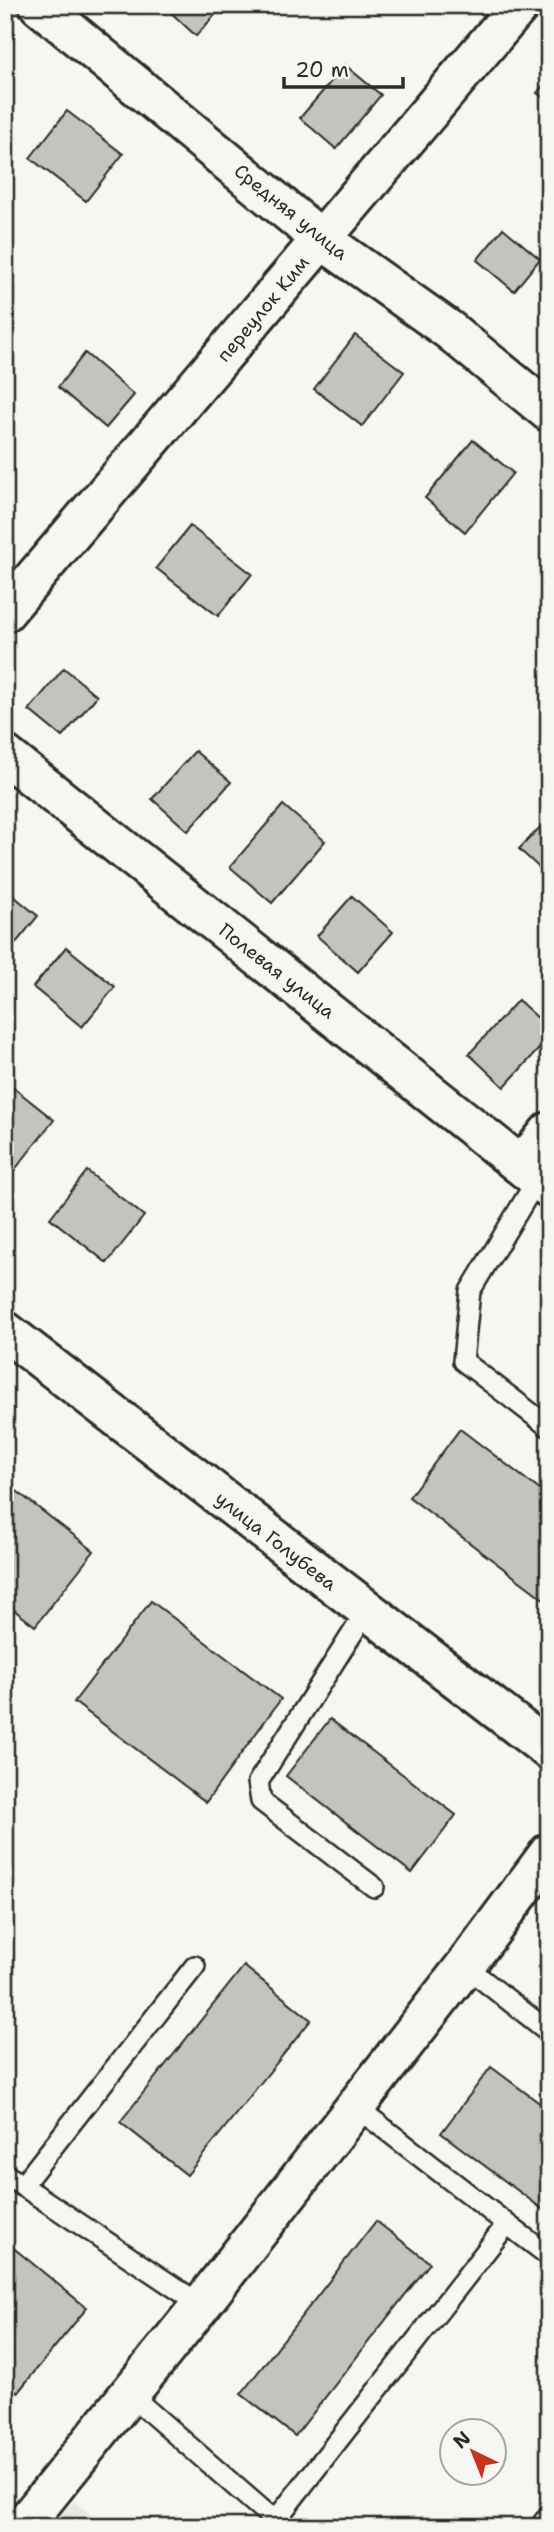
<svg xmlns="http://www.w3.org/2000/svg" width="554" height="2532" viewBox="0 0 554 2532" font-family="'Shantell Sans',sans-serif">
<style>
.built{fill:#e7e7e3}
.building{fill:#c3c3c0;stroke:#2b2b2b;stroke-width:2}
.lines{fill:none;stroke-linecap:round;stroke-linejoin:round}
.lane-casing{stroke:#2b2b2b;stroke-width:24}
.street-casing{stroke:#2b2b2b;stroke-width:44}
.lane{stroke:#f6f6f2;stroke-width:19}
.street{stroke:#f6f6f2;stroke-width:38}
.labels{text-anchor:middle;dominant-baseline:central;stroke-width:7;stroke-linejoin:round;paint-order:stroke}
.street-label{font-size:19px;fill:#2b2b2b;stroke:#f6f6f2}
</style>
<rect width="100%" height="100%" fill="#f6f6f2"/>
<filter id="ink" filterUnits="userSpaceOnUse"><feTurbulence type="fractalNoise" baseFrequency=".0143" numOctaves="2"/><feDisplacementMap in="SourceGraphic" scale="14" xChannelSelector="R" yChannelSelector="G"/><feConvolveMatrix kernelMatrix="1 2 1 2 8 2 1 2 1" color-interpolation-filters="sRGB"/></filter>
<g filter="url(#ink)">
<path class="built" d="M74,2502L107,2527H47Z"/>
<path class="building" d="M170,5H224L196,36L167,9Z
M345,65L381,95L336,149L300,118Z
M549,78V101L537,93Z
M67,111L123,154L86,201L30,158Z
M503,228L540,259L514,291L477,260Z
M355,335L404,372L362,426L314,389Z
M85,353L134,395L106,428L58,387Z
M473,440L513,473L465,532L425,498Z
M190,526L252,574L218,616L156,568Z
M64,668L97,696L62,737L29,710Z
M195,751L231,782L188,831L152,799Z
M283,805L325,841L272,903L230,867Z
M549,818V877L519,849Z
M5,889L38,916L11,949L5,944Z
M352,896L393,932L358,972L317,936Z
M66,947L115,987L82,1027L33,987Z
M518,1000L549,1028V1038L504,1087L469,1054Z
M5,1081L54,1120L5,1182Z
M87,1171L144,1216L107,1263L50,1218Z
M460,1429L549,1497V1603L409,1497Z
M5,1482L94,1551L35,1626L5,1603Z
M151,1601L281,1699L206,1802L74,1702Z
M330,1719L456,1815L412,1873L286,1776Z
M549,1955V1974L539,1967Z
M244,1966L311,2020L187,2175L120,2122Z
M491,2067L549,2110V2214L441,2133Z
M376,2221L430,2263L295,2436L241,2394Z
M5,2241L87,2308L18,2392L5,2382Z"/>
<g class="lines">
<defs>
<path id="lane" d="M538,1178L470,1291L463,1361L549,1427
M366,1612L258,1782L261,1801L374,1887
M465,1966L549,2032
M5,2174L201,2305
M22,2186L195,1966
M507,2224L549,2256
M128,2393L282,2527
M275,2521L507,2224L355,2106
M540,2527L549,2515"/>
<path id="street" d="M39,5L321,239L449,330L549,412
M5,612L520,5
M5,755L549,1188
M522,1165L549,1132
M5,1331L549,1750
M22,2527L201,2305L465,1966L549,1853"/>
</defs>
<use href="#lane" class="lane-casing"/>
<use href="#street" class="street-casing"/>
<use href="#lane" class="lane"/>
<use href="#street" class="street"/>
</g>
</g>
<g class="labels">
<g class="street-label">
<text transform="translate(291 212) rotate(39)">Средняя улица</text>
<text transform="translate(263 309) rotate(-50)">переулок Ким</text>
<text transform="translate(277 971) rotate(38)">Полевая улица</text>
<text transform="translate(276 1541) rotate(38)">улица Голубева</text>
</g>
</g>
<rect width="554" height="2532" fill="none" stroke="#f6f6f2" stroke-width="28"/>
<rect x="14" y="14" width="526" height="2504" fill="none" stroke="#2b2b2b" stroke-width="2.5" filter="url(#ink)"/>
<g transform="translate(473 2452) rotate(317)"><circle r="33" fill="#f6f6f2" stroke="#a5a5a2" stroke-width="2"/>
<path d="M0-5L12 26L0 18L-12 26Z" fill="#c8321e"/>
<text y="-10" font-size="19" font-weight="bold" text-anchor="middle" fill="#2b2b2b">N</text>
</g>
<path d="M284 77v10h119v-10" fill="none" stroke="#2b2b2b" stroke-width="3.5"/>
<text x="295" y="77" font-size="21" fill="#2b2b2b" stroke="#f6f6f2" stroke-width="5" paint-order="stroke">20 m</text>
</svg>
